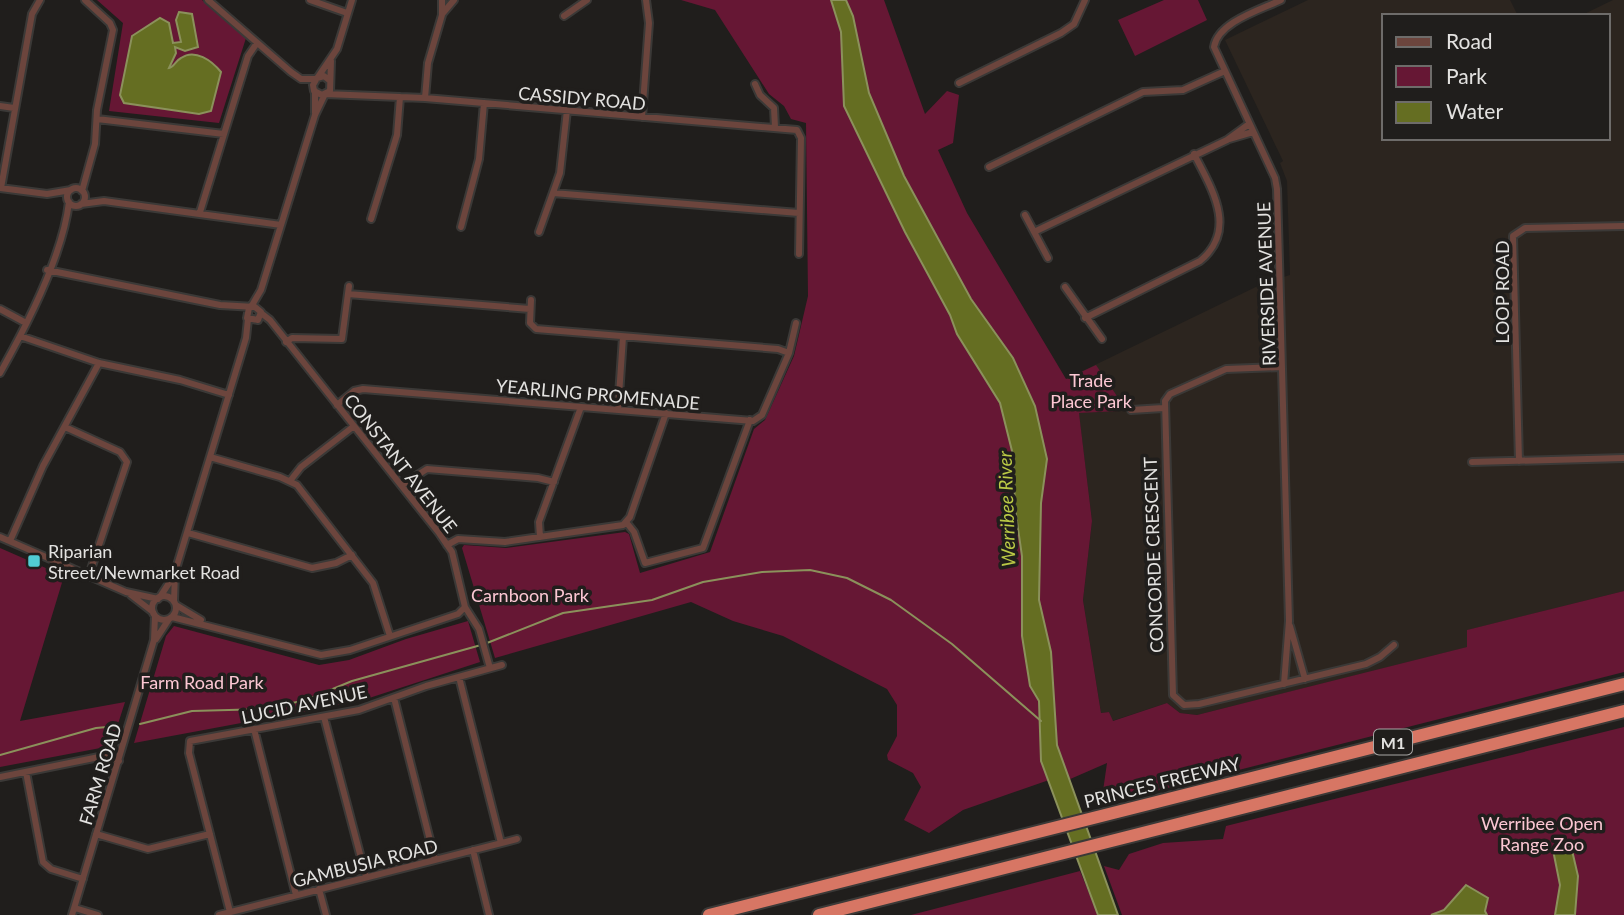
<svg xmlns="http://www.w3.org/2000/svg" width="1624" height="915" viewBox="0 0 1624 915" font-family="Lato,sans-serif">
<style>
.built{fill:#2c251f}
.green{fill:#661734}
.water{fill:#656e22;stroke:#8b915b;stroke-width:2}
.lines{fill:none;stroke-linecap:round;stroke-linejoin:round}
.stream{stroke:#8b915b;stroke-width:2}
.street-casing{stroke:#3b3937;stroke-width:10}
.highway-casing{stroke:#3b3937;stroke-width:16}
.street{stroke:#6c453d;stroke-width:6}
.highway{stroke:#d77664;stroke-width:12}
.poi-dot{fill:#51ccd3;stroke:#201e1c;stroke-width:2.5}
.labels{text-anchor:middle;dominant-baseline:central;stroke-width:7;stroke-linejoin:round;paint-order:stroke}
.shield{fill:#201e1c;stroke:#a8a7a5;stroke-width:2}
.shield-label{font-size:16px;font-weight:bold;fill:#e3e2e0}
.street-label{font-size:18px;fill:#e3e2e0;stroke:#201e1c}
.park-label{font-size:18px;fill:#fcc7d3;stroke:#201e1c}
.poi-label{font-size:18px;fill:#e3e2e0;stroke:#201e1c;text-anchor:start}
.water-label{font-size:19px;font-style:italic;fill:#bac945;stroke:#201e1c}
</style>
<rect width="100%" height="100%" fill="#201e1c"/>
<path class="built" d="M1308,0H1510L1518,16H1384V138H1608V16H1580L1613,0H1624V591L1468,630V647L1197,715L1180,713L1167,703L1112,721L1109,712L1101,713L1083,600L1092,521L1078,407L1066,379L1264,283L1290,275L1287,181L1280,163L1283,161L1225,40Z"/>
<path class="green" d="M97,0H202L246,38L219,123L109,111L123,23Z
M681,0H831L841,32L844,106L905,232L950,315L957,334L1000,403L1013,455L1015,508L1022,556V636L1030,686L1039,701L1041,761L1049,780L963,810L929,833L904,820L921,787L913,773L888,760L887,755L897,736V705L887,689L783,636L733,621L691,602L495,658L462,548L464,545L506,548L625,532L629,534L640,573L710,552L754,429L765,420L794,356L808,296L806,123L791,119L784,106L769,94L715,10Z
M846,0H884L925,114L947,91L959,95L953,143L938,150L967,213L1066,379L1096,365L1119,399V411L1079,413L1092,521L1083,600L1101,713L1109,712L1113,721L1167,703L1180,713L1197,715L1467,647V630L1624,591V672L1101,805L1107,763L1068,780L1057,745L1051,652L1039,600L1041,503L1047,459L1035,406L1013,358L971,299L904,176L869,93L853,16Z
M1164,0H1198L1207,20L1135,56L1118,20Z
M0,548L64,576L20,721L125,702L111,746L0,767Z
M468,621L480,662L360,701L134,743L166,636L174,626L319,665L349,660L406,639Z
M1624,727V915H1122L1104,866L1119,870L1129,854L1163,843L1223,839L1226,826Z
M1080,871L1098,915H911Z"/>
<path class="water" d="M831,0H846L853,16L869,93L904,176L971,299L1013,358L1035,406L1047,459L1041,503L1039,600L1051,652L1057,745L1118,915H1098L1041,761L1039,701L1030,686L1022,636V556L1015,508L1013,455L1000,403L957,334L950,315L905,232L844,106L841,32Z
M179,12L192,14L198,47L185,51L175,47L176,53L169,68C174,67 175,61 181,58C195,48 212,61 221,72L211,111L199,114L124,103L120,95L132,36L160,18L169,23L173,43L181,42L176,20Z
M1571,846L1578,876L1575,915H1555L1560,885L1553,850Z
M1466,885L1488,898L1485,911L1487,915H1431L1444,910Z"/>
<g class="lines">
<path class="stream" d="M487,643L563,613L652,600L703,582L762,572L810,570L847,578L891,600L952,644L1041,721
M140,724L192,711L265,709L306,700L352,681L481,645
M0,755L96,728L118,726"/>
<defs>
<path id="street" d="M208,0L291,72L301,79H315
M310,0L347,13
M1281,0C1260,10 1218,22 1214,47L1275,178L1277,189L1289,621L1284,684
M443,13L454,0
M564,16L587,0
M318,77L337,49L352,0
M329,80L324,76L317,78L313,85L314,91L322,95L330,91L331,61
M959,83L1061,33L1074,24L1085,0
M755,84L760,95L774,108L775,127
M315,91V113
M325,94L425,98L797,130L801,138L799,254
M425,98L428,63L442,15V0
M0,106L14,108
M642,117L649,23L646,0
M97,119L224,134
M1229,139L1253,132
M989,167L1143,92L1183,90L1225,71
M0,188L47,194L71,190
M1,188L32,14L40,0
M67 197a9 9 0 1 1 18 0a9 9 0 1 1-18 0Z
M82,191L95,144L97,110L113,30L110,23L85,0
M553,193L799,213
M81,204L104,201L281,225
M200,212L248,56L257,43
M1025,215L1048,258
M371,219L397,135L400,97
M461,227L479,159L484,103
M539,232L560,173L567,110
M1034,232L1227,140L1249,124
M47,270L220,305L255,307L261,312L258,320L247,318L249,308
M1065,287L1102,339
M348,294L530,309
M531,300L530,323L536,329L778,349L789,353
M251,307L261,290L315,115L325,94
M0,309L26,323
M261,313L270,320L439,533L452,552L465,607L479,629L490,668
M1085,318L1200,261C1238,230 1212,189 1194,154
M20,336L99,363L180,380L229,395
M286,342L292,338L342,339L349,286
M1282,367L1226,369L1170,394L1165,401L1173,695L1184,705L1199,704L1366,664L1380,657L1394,645
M0,373C26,327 63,254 69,202
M337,405L354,391L363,389L753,421L762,415L789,353L796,323
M618,410L623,337
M1131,410L1163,408
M65,427L120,452L127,462L89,575
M210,457L280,477L297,485L373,583L390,636
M1519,461L1513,236L1525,228L1624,226
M1472,462L1624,458
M290,481L301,467L354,426
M402,485L427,469L538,478L554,482
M626,522L634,532L645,563L703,548L750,420
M188,533L312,568L336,563L352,555
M0,537L126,592L158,599
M540,537L539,522L581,407
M10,541L43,466L99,363
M447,545L458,539L505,542L623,525L630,517L666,413
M131,595L153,612
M152 608a12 12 0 1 1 24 0a12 12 0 1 1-24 0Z
M160,597L173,577
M174,601L175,572L246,338L248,319
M176,605L201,620
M172,617L321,655L350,650L458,614L465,607
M1290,626L1305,679
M156,639L169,619
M459,677L501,843
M394,698L435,860
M324,717L366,877
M254,729L296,895
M26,772L43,862L51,869L83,879
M0,777L104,756L119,761
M96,834L148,849L210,834
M473,850L489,915
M319,889L326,915
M75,908L98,915
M230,912L189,753L190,741L359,710L426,686L502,665
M72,915L154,640L155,616
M219,915L517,839"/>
<path id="highway" d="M709,915L1624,684
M819,915L1624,711"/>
</defs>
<use href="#street" class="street-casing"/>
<use href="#highway" class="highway-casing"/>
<use href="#street" class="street"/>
<use href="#highway" class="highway"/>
</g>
<rect class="poi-dot" x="27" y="554" width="14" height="14" rx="3.5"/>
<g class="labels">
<rect class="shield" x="1374" y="729.5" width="38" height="25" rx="5"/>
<g class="shield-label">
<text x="1393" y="742">M1</text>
</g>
<g class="street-label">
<text transform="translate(582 98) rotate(5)">CASSIDY ROAD</text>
<text transform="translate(1266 284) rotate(-92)">RIVERSIDE AVENUE</text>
<text transform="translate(1502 292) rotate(-90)">LOOP ROAD</text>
<text transform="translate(598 394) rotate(5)">YEARLING PROMENADE</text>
<text transform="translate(401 463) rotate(52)">CONSTANT AVENUE</text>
<text transform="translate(1153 555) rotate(-92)">CONCORDE CRESCENT</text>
<text transform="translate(304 704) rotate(-12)">LUCID AVENUE</text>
<text transform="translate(100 774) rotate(-73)">FARM ROAD</text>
<text transform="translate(1162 782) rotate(-14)">PRINCES FREEWAY</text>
<text transform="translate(365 863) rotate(-14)">GAMBUSIA ROAD</text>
</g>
<g class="park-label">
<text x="1091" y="380">Trade<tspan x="1091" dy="21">Place Park</tspan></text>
<text x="530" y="595">Carnboon Park</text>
<text x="202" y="682">Farm Road Park</text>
<text x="1542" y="823">Werribee Open<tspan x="1542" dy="21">Range Zoo</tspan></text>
</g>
<g class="poi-label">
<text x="48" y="551">Riparian<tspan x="48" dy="21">Street/Newmarket Road</tspan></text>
</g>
<g class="water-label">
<text transform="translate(1006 509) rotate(-92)">Werribee River</text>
</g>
</g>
<rect x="1382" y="14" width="228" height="126" fill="#201e1c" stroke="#6e6c6a" stroke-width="2"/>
<rect x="1396" y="37" width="35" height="10" fill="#6c453d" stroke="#6e6c6a" stroke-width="2"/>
<text x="1446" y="49" font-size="21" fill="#e3e2e0">Road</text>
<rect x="1396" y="66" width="35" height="21" fill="#661734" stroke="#6e6c6a" stroke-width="2"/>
<text x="1446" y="84" font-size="21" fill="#e3e2e0">Park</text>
<rect x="1396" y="102" width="35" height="21" fill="#656e22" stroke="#6e6c6a" stroke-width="2"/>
<text x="1446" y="119" font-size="21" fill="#e3e2e0">Water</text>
</svg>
